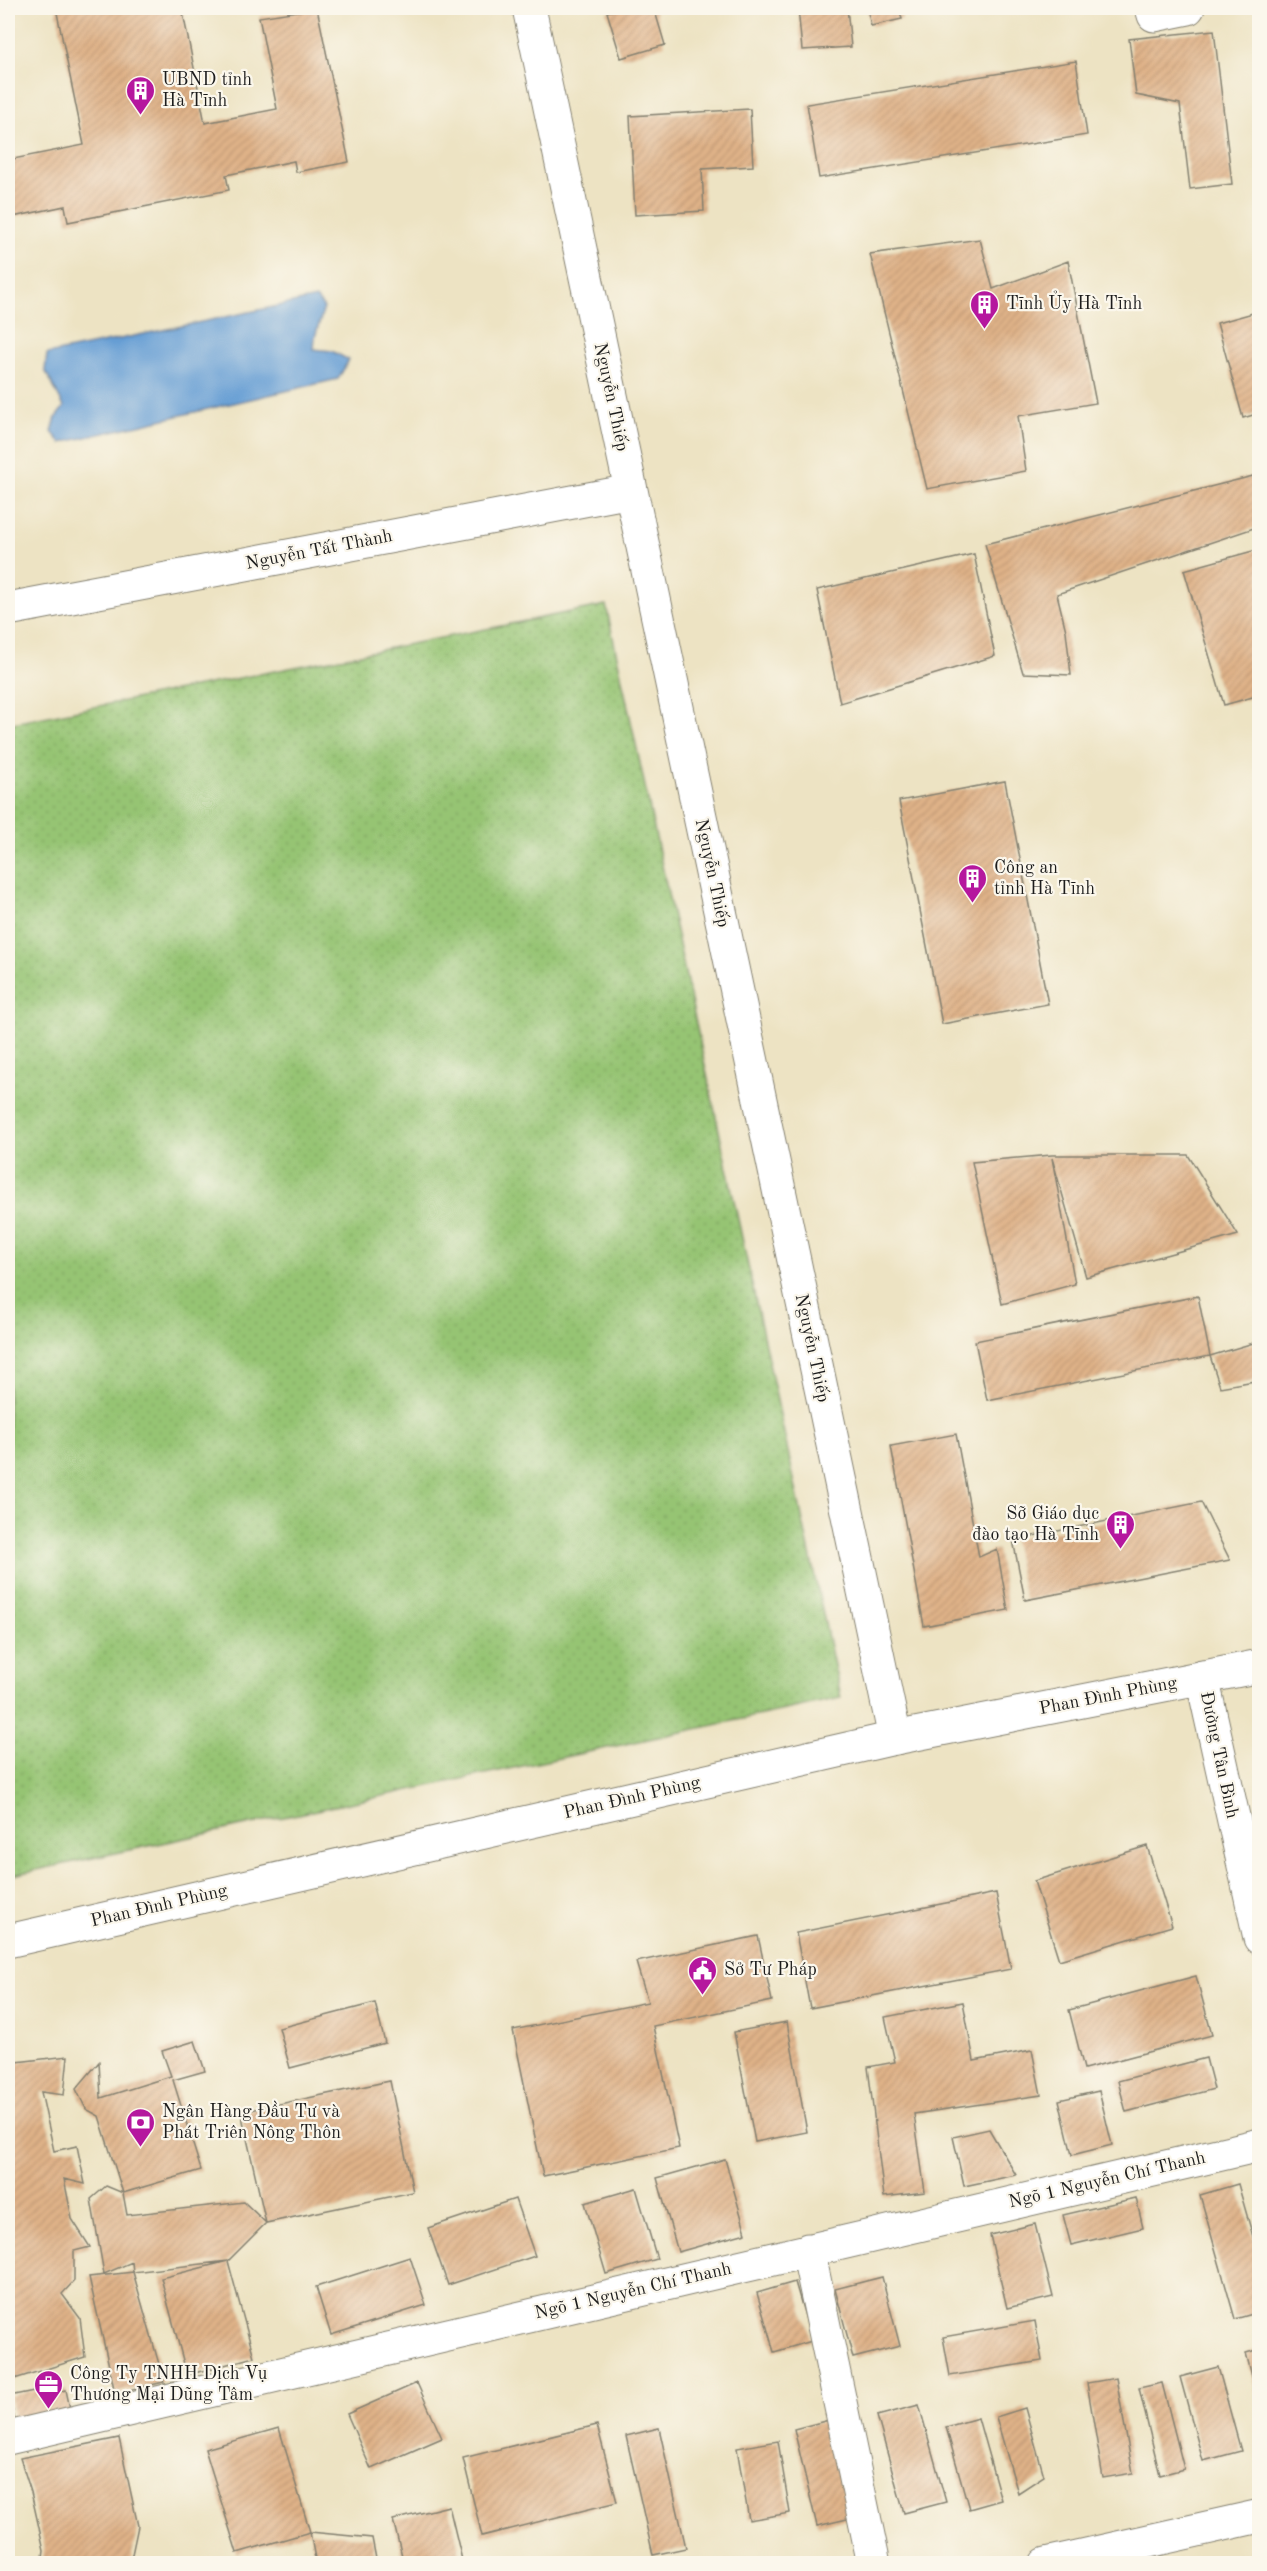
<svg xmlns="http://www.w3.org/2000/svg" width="1267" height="2571" viewBox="0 0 1267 2571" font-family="'Old Standard TT',serif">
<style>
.grass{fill:url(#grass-dots);stroke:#597048;stroke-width:1.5}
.water{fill:#669ed4;stroke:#415d78;stroke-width:1.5}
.building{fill:url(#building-hatch)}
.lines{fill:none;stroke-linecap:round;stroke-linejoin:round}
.minor-casing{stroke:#848070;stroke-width:35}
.major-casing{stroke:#848070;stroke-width:35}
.minor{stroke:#fff;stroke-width:33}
.major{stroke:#fff;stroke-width:33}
.labels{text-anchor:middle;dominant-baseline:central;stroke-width:4.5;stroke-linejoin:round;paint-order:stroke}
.poi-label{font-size:18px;fill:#1c1c1c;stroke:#fbf7ec;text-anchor:start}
.street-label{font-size:18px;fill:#1c1c1c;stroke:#fbf7ec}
</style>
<defs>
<pattern id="grass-dots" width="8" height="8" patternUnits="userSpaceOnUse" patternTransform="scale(1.5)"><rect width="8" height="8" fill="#96c473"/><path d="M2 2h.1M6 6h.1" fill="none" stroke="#81a863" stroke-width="1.8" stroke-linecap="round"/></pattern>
<pattern id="building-hatch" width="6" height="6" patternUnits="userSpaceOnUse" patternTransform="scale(1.5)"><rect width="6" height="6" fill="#dfb288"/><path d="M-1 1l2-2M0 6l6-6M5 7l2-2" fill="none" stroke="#bf9875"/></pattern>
</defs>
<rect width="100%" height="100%" fill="#fbf7ec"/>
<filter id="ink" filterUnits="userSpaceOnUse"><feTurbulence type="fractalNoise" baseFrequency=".0167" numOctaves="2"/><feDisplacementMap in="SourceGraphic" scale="12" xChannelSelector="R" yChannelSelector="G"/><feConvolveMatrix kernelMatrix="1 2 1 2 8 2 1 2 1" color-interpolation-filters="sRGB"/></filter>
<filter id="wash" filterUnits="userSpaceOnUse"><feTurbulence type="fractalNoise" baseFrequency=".008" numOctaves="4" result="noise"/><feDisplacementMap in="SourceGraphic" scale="24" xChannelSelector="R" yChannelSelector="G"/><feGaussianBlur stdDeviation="1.35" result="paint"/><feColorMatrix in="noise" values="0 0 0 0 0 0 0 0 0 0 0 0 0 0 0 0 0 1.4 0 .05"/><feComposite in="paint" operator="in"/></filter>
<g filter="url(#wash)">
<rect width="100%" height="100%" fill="#ede3c3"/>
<path class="grass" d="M606,605L841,1698L8,1876V724Z"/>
<path class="water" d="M316,298L324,308L315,337L314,349L332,351L349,360L338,379L61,443L52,432L56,417L64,407L45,370L47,354Z"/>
<g id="blocks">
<path class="building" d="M56,8H182L205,123L277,109L259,17L317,8L349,162L296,172L294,161L226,175L229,190L68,222L65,206L8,218V160L84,145Z
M622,8H654L665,45L621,58L607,12Z
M798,8H847L851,47L802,50Z
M867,8H899L902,19L871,26Z
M915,8H940L942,16L916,14Z
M1214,30L1232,184L1190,189L1180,104L1136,95L1129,39Z
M1076,61L1087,135L819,178L807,104Z
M750,109L753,166L702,169L704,211L635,215L630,116Z
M980,239L993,289L1068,261L1096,403L1018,416L1026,471L927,489L870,254Z
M1260,311V413L1243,418L1217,323Z
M1257,475L1260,526L1057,594L1066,631L1071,675L1023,673L985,544Z
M1260,549V695L1224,705L1184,570Z
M974,554L995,656L840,703L817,590Z
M1005,781L1048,1004L942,1024L899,801Z
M1052,1155H1188L1238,1235L1086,1277L1052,1158L1075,1284L1002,1304L972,1162Z
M1198,1296L1210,1356L987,1400L975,1341Z
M1260,1341V1380L1220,1387L1210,1356Z
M956,1434L979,1557L997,1549L1008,1610L924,1626L891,1446Z
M1201,1502L1230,1560L1025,1600L1013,1540Z
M1147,1846L1172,1926L1059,1960L1034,1881Z
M996,1893L1011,1969L810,2008L796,1933Z
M758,1936L772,2001L653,2026L679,2148L543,2176L513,2030L648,2002L636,1962Z
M1196,1976L1212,2035L1084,2069L1069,2010Z
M963,2002L974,2061L1032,2050L1041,2095L914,2114L925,2192L884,2197L868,2067L895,2062L885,2017Z
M375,2003L385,2043L290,2068L279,2028Z
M787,2022L807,2132L755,2142L734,2032Z
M195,2041L205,2071L173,2080L201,2170L123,2193L99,2116L86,2109L76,2089L99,2062L101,2098L171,2076L162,2051Z
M68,2056L64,2095L41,2092L54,2151L77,2146L85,2184L64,2179L72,2219L90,2247L74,2251V2281L62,2294L80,2318L85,2357L8,2381V2063Z
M1206,2058L1214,2089L1126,2112L1118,2081Z
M390,2081L413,2192L266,2223L241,2112Z
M1099,2091L1112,2145L1072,2155L1059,2100Z
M989,2129L1016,2175L964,2186L953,2137Z
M725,2159L746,2233L678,2252L657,2178Z
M1238,2184L1260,2261V2312L1235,2319L1200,2195Z
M106,2186L123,2193L127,2215L244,2202L266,2223L228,2261L133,2272L132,2262L104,2274L91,2199Z
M636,2188L657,2259L606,2274L585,2203Z
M1136,2198L1143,2228L1071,2245L1063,2215Z
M515,2199L535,2256L448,2285L428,2228Z
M1035,2224L1053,2297L1007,2308L990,2235Z
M410,2257L426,2305L331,2335L316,2287Z
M228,2261L254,2357L187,2375L161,2278Z
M133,2272L164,2382L115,2393L89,2277Z
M882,2277L900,2346L853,2358L835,2289Z
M795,2282L812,2341L774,2352L757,2293Z
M1035,2321L1042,2361L950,2376L943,2337Z
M1260,2349V2403H1259L1246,2353Z
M1218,2367L1241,2451L1203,2461L1180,2377Z
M1116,2378L1133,2473L1103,2478L1087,2383Z
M417,2383L442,2438L371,2469L347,2414Z
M1162,2383L1184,2469L1160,2475L1139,2388Z
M49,2388L50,2394L66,2390L72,2418L17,2430L9,2396Z
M919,2405L946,2502L904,2513L877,2416Z
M1025,2408L1044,2476L1018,2493L996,2417Z
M978,2418L1001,2500L969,2509L946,2427Z
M833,2419L856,2517L817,2526L794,2429Z
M597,2425L617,2502L482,2536L463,2458Z
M279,2428L310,2532L237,2553L205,2449Z
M659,2428L686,2548L653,2555L626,2436Z
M119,2438L138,2526L130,2564H42L44,2550L31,2492L20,2458Z
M778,2441L790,2513L749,2520L737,2448Z
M449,2506L463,2564H404L393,2520Z
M310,2532L372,2538L377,2564H316Z"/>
</g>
</g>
<g filter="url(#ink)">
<use href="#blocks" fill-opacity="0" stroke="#848070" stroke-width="1.5"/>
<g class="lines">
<defs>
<path id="minor" d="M529,8L895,1738
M1152,8L1154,15L1188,8
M8,609L631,491
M1202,1677L1260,1938
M808,2250L874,2564
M8,2438L1260,2145
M1046,2564L1260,2516"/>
<path id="major" d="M8,1941L895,1738L1260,1666"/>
</defs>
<use href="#minor" class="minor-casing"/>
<use href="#major" class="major-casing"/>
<use href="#minor" class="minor"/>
<use href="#major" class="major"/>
</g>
</g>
<defs>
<symbol id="building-pin" viewBox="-11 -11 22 30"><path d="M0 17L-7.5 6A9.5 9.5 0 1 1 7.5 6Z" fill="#b5179e" stroke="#fbf7ec"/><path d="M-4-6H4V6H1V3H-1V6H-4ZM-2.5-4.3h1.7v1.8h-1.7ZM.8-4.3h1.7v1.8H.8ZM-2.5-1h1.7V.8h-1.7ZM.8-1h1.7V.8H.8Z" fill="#fff"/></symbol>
<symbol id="civic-pin" viewBox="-11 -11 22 30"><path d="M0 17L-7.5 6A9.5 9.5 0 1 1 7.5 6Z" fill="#b5179e" stroke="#fbf7ec"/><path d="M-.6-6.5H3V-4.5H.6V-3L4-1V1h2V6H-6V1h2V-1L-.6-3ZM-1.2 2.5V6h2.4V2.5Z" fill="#fff"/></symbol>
<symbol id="bank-pin" viewBox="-11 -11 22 30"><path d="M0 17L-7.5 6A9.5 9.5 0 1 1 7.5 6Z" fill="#b5179e" stroke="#fbf7ec"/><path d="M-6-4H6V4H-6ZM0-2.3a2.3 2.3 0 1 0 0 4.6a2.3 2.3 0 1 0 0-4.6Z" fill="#fff"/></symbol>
<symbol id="office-pin" viewBox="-11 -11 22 30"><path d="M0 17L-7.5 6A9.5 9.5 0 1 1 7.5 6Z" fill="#b5179e" stroke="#fbf7ec"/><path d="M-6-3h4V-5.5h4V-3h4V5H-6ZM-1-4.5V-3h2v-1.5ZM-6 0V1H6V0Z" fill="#fff"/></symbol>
</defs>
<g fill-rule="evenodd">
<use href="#building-pin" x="124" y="74" width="33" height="45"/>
<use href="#building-pin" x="968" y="288" width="33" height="45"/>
<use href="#building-pin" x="956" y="862" width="33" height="45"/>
<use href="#building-pin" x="1104" y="1508" width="33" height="45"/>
<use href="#civic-pin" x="686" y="1954" width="33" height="45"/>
<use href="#bank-pin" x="124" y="2106" width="33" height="45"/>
<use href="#office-pin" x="32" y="2368" width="33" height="45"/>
</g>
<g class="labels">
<g class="poi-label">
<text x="162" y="80">UBND tỉnh<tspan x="162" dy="21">Hà Tĩnh</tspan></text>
<text x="1006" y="304">Tĩnh Ủy Hà Tĩnh</text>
<text x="994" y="868">Công an<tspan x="994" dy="21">tỉnh Hà Tĩnh</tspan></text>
<text x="1099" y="1514" text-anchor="end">Sỡ Giáo dục<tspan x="1099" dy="21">đào tạo Hà Tĩnh</tspan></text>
<text x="724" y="1970">Sở Tư Pháp</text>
<text x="162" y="2112">Ngân Hàng Đầu Tư và<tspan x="162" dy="21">Phát Triên Nông Thôn</tspan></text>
<text x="70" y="2374">Công Ty TNHH Dịch Vụ<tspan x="70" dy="21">Thương Mại Dũng Tâm</tspan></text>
</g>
<g class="street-label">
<text transform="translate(611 397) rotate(78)">Nguyễn Thiếp</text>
<text transform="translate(319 550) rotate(-11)">Nguyễn Tất Thành</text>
<text transform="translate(712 873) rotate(78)">Nguyễn Thiếp</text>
<text transform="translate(812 1348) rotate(78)">Nguyễn Thiếp</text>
<text transform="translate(1108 1696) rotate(-11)">Phan Đình Phùng</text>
<text transform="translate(1219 1755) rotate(78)">Đường Tân Bình</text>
<text transform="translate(632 1798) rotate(-13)">Phan Đình Phùng</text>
<text transform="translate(159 1906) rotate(-13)">Phan Đình Phùng</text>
<text transform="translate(1107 2180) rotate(-13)">Ngõ 1 Nguyễn Chí Thanh</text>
<text transform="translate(633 2291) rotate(-13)">Ngõ 1 Nguyễn Chí Thanh</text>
</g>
</g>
<rect width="1267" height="2571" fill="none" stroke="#fbf7ec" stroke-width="30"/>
</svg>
